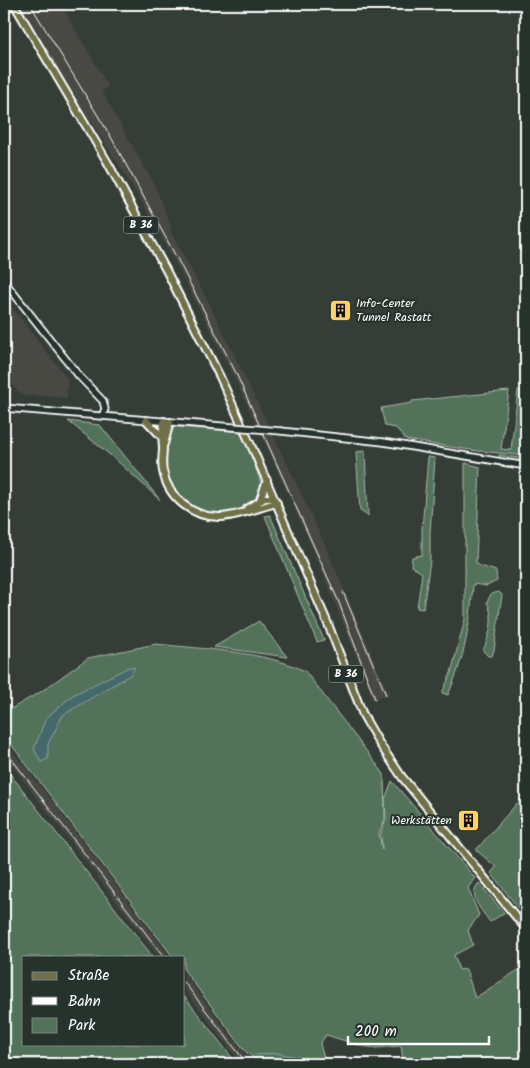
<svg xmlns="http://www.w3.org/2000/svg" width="530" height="1068" viewBox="0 0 530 1068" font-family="Kalam,sans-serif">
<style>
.built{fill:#474843}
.green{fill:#53725a;stroke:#a9b8ac}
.water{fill:#44676a;stroke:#8fa4a6}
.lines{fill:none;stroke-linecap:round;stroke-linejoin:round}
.stream{stroke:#8fa4a6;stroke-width:1}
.secondary-casing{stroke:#fff;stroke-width:9}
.primary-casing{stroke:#fff;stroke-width:10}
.secondary{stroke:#26332d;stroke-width:5.5}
.primary{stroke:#6f714a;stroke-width:6}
.rail{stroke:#fff;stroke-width:1}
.secondary-bridge-casing{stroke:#fff;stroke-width:9;stroke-linecap:butt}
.secondary-bridge{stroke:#26332d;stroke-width:5.5}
.labels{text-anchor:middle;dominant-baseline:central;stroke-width:4;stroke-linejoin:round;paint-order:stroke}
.shield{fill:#26332d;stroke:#bec2c0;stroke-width:1}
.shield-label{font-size:11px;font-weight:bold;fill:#fff}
.poi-label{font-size:12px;fill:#fff;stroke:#26332d;text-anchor:start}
</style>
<rect width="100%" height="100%" fill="#353d37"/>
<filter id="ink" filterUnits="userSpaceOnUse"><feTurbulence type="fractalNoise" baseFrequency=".02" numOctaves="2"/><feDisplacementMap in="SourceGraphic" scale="10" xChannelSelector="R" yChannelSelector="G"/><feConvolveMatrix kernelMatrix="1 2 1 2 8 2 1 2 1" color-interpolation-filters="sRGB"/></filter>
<g filter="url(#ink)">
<path class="built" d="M16,4H61L108,86L102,92L154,184L171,225V232L209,303L293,476L325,545L389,694L372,700L368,684L315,554L247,404L210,329L171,254L137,194Z
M4,294L11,303L10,305L68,379L67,398L31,395L25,397L4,379Z
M4,741L53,802L170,957H159L4,755Z
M184,974L252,1064H242L184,989Z"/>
<path class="green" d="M518,390H526V456L470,450L406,440L396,428L385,426L381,408L412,403V401L509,391L501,449L511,450Z
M68,421L100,425L160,500L115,459Z
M177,427L243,432L263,489C253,518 210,520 187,504C172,494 166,476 166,458C166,448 168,436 173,428Z
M365,451L368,516L360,511L356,452Z
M499,455L526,459V463L499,459Z
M428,457L435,458L430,533V561L423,609L417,608L422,573L411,566L412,557L422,555V529Z
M465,463L480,467L476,563L480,566L496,571L497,581L487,586L473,584C470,627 465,656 448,695L442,693L451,673L465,619Z
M270,515L324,640L317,642L265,516Z
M499,592L502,595L494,650L492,656H488L483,651C490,633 495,619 487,602L491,594Z
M259,621L287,657L214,647Z
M156,644C201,649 265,651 305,671L384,774L385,819L379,833L382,850L381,833L386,819L385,799L392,781L475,878L468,888L479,915L468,930L473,945L454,955L459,970L466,969L475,998L526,965V1064H423L424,1061L403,1060L401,1046L375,1048L362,1046L326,1035L320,1044L324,1058L309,1064H262L246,1052L184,970V957H173L4,735V713L42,691L88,658Z
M4,766L153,957H24V1044H184V996L237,1064H4Z
M526,793V918L491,873L496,867L476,850Z
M479,883L504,913L490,922C482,911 467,895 479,883Z"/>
<path class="water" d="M129,667L135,668L130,675L63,715L48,744V759L41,762L34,749L46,718L73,695Z"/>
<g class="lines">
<path class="stream" d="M256,1055L276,1053L337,1064
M89,1064L91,1060L132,1058L136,1064"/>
<defs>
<path id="secondary" d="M4,281L79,376L103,401L105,409L102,416
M4,408L233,427
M281,431L383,442L526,466"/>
<path id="primary" d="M14,4L108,163L166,270L220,377L255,454L328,624L363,715L379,743L402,777L526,929
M146,420L161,436
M164,421C162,431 162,438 163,448C163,456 161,463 163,471C168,498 193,518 221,517C238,516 260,507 277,503
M164,444L170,422
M260,500L267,480
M247,509L265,498H274"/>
</defs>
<use href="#secondary" class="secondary-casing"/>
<use href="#primary" class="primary-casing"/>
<use href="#secondary" class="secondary"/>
<use href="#primary" class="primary"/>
<path class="rail" d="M30,4L111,137L179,262L235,371L338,600L375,699
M343,592L386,695
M4,749L164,957
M184,982L247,1064"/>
<defs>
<path id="secondary-bridge" d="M233,427L281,431"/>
</defs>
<use href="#secondary-bridge" class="secondary-bridge-casing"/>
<use href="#secondary-bridge" class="secondary-bridge"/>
</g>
</g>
<defs>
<symbol id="building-square" viewBox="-11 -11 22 22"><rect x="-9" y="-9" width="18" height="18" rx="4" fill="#ffd166" stroke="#26332d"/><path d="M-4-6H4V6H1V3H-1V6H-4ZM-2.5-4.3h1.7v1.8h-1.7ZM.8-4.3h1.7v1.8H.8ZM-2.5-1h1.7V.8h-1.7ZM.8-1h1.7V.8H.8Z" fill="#111"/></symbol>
</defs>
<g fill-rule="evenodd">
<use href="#building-square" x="328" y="298" width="25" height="25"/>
<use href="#building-square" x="456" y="808" width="25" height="25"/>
</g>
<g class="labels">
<g class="shield">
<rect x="123.5" y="216.5" width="35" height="17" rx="4"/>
<rect x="328.5" y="665.5" width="35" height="17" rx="4"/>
</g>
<g class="shield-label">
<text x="141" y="225">B 36</text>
<text x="346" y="674">B 36</text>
</g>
<g class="poi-label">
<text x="356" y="303">Info-Center<tspan x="356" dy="14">Tunnel Rastatt</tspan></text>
<text x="452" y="820" text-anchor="end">Werkstätten</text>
</g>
</g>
<rect width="530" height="1068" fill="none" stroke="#26332d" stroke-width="20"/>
<rect x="10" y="10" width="510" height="1048" fill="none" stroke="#fff" stroke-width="2" filter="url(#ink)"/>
<rect x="22" y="956" width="162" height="90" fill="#26332d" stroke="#7d8581"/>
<rect x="32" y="972" width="25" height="8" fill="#6f714a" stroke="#7d8581"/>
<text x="68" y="980" font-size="15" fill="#ffffff">Straße</text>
<rect x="32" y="997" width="25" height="8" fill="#ffffff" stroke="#7d8581"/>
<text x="68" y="1006" font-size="15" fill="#ffffff">Bahn</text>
<rect x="32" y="1018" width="25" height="15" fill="#53725a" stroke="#7d8581"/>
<text x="68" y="1030" font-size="15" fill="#ffffff">Park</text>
<path d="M348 1036v8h141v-8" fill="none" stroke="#ffffff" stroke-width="2.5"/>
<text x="355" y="1036" font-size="15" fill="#ffffff" stroke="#26332d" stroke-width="4" paint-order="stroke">200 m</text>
</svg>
